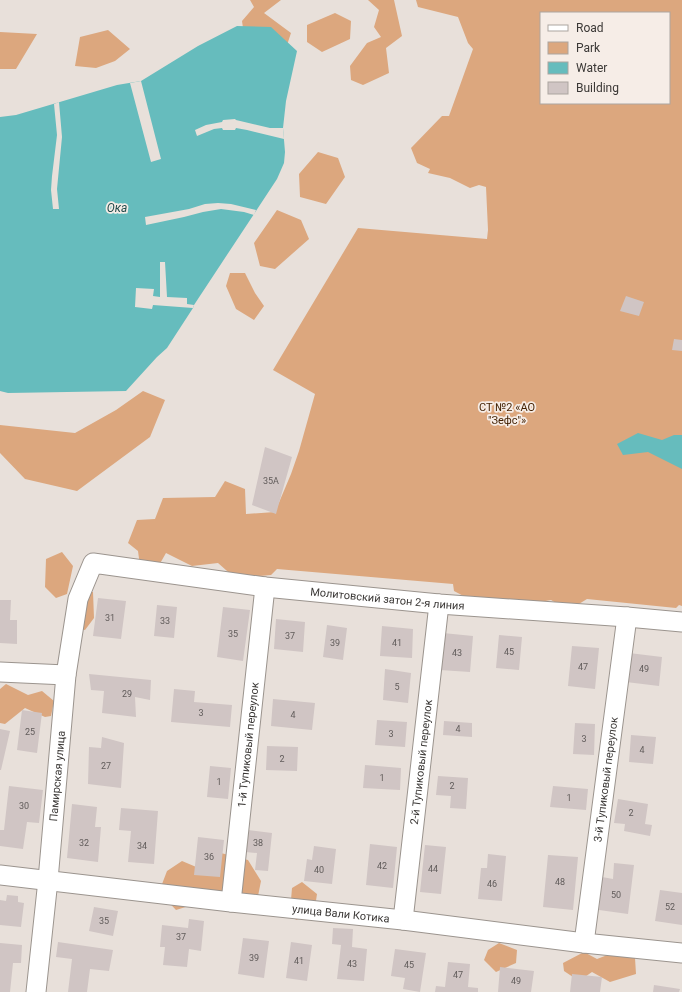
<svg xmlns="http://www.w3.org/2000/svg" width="682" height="992" viewBox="0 0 682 992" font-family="Roboto,sans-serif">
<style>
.green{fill:#dca77e;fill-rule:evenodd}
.water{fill:#66bcbd}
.pier{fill:#e8e0da}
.building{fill:#d0c5c4}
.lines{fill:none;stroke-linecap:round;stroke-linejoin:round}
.street-casing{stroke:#9b948e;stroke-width:21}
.street{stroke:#fff;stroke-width:19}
.labels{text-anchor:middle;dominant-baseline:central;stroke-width:3.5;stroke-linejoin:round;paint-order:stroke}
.number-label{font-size:9px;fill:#605b5a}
.park-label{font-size:11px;fill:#411f00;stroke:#f6ede7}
.street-label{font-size:11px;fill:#3b3836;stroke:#f6ede7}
.water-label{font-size:12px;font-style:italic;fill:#234c4c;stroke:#f6ede7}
</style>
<rect width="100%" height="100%" fill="#e8e0da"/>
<path class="green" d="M250,0H281L264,13L291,33L286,48L245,42L242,21L254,7Z
M368,0H394L402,36L386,48L389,73L363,85L351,80L350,66L367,43L381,37L374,27L379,10Z
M416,0H682V606L679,605L676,608L587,599L569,610L551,600L523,605L471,600L454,591L453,584L277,569L271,575L235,578L218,563L192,566L166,553L158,567L140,566L138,551L128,543L137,520L155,519L163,498L215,497L225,481L245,489L246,514L275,512L291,474L299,451L315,394L273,370L358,228L487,239L488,230L486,187L479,185L470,188L450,178L428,173L430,169L417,163L411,148L442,116H449L473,49L468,43L458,17L418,7ZM541,13H669V103H541Z
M335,13L351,21L350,39L322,52L307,42V25Z
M108,30L130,49L115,61L96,68L75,66L80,37Z
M0,32L37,34L16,69H0Z
M318,152L338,158L345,177L326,204L300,197L299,174Z
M277,210L301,220L309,239L275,269L260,266L254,243Z
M230,273H245L255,293L264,306L254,320L236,309L226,286Z
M143,391L165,400L150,437L77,491L25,479L0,453V425L75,433L116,410Z
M62,552L73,566L67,594L56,598L45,587L46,559Z
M77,592H93L94,618L85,630L72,628L66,608Z
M6,684L28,695L42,691L54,701L51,716L45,717L25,708L5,724L0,723V689Z
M217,852L248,860L261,881L257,901L218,897L176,910L159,892L167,871L182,861L201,869Z
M302,882L317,894L314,914L296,920L290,912L292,888Z
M499,943L517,950L516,963L496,972L484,960L488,950Z
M584,952L597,959L610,954L635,958L636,974L610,982L592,972L579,981L564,971L563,963Z"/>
<path class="water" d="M237,26L271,27L297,51L286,101L283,128L285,152L284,163L277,179L194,305L193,308L167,348L157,357L126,391L8,393L0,391V117L16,115L117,85L141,81L198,46Z
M638,433L662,440L674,435H682V469L648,452L623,455L617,444Z"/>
<path class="pier" d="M141,81L161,159L151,162L130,83Z
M59,102L62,137L57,189L59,209H53L51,190L52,176L57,135L54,104Z
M235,119L236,120L270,128H283L284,139L247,130L236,128L235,130H223L222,128L214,129L197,136L195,130L206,125L222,122L223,120Z
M218,203L231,204L256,210L254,215L244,212L221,209L203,212L184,217L146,225L145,217L189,209L205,204Z
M160,262H165L167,297L187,298V304L194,305L193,308L153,305L152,309L135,307L136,288L154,289L153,296L160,297Z"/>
<path class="building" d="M626,296L644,302L639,316L620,311Z
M674,339L682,340V351L672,350Z
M265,447L292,457L276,514L252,505Z
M98,598L126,601L121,639L93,636Z
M0,600H11L10,620H17V644L0,643Z
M157,605L177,607L174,638L154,636Z
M223,607L250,610L243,661L217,657Z
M276,619L305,622L303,652L274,649Z
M327,625L347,628L343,660L323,657Z
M382,626L413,629L412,658L380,656Z
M443,633L473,636L470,672L440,670Z
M499,635L522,637L519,670L496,668Z
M572,646L599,648L595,689L568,686Z
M629,653L662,657L659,686L626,682Z
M385,669L411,673L408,703L383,700Z
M89,674L151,680L150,700L135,697L136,717L102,713L104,691L91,690Z
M174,689L195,691L194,702L232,705L230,727L171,722Z
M273,699L315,703L312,730L271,726Z
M22,710L42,713L37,753L17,750Z
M377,720L407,722L405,747L375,745Z
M444,721L472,723V737L443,735Z
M575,723L595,724L594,755L573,754Z
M0,729L10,731L1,770H0Z
M631,735L656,737L653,764L629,762Z
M102,737L124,743L121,788L88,784L89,747L101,748Z
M267,746L298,747L297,771L266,770Z
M365,765L401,768L400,790L363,788Z
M210,766L231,768L228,799L207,797Z
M438,776L468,778L466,809L450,808L451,796L436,795Z
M9,786L43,790L39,823L27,822L23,849L0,846V830H4Z
M553,786L588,789L586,810L550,807Z
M618,799L648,804L645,824L652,825L650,836L624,831L625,824L614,823Z
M72,804L97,807L95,827H101L98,862L67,858Z
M121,808L158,811L154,864L128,862L131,831L119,830Z
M248,830L272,833L268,871L255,870L257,853L245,852Z
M198,837L224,840L220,877L194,875Z
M370,844L397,847L393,888L366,885Z
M425,845L446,847L441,894L420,892Z
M314,846L336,849L332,884L304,881L307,859L312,860Z
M488,854L506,856L502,901L478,899L481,868H487Z
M548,855L578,857L573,910L543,907Z
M614,863L634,865L628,914L599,910L602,877L613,879Z
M660,890L682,893V925L655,921Z
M7,895L18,896V902L24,903L21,927L0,925V900L6,901Z
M94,907L118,911L113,936L89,931Z
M189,919L204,921L201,951L189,949L187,967L163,965L165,947H160L162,925L188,928Z
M333,928L353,929L352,947L367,949L364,981L337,979L341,945L332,944Z
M243,938L269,941L264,978L238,974Z
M58,942L113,950L109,971L90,969L87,992H68L72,959L56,957Z
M291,942L312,945L307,981L286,978Z
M0,943L22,945L21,963H13L10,992H0Z
M395,949L426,953L420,992L403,989L405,978L391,976Z
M448,962L470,964L468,987L478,988V992H435L436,986L445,987Z
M500,967L534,971L531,992H498Z
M572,974L602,977L600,992H570Z
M654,985L680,989L679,992H653Z"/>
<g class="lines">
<defs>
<g id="street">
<path d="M0,672L66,675"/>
<path id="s1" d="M0,875L231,902L403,920L584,943L682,953"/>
<path id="s2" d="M231,902L265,587"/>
<path id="s3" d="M403,920L439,604"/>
<path id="s4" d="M584,943L627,617"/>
<path id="s5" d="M36,992L48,880L66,675L78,599L93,563L265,587L439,604L627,617L682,622"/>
</g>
</defs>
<use href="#street" class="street-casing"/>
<use href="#street" class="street"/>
</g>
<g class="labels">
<g class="number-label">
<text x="271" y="481">35А</text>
<text x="110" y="618">31</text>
<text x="165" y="621">33</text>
<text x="233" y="634">35</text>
<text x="290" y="636">37</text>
<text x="335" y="643">39</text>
<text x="397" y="643">41</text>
<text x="509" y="652">45</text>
<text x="457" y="653">43</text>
<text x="583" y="667">47</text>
<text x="644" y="669">49</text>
<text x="397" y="687">5</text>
<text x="127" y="694">29</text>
<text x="201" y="713">3</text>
<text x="293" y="715">4</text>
<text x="458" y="729">4</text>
<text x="30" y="732">25</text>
<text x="391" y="734">3</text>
<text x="584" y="739">3</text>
<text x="642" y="750">4</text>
<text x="282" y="759">2</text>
<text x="106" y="766">27</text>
<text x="382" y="778">1</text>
<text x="219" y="782">1</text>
<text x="452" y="786">2</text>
<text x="569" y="798">1</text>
<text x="24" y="806">30</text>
<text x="631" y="813">2</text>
<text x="84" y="843">32</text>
<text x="258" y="843">38</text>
<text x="142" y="846">34</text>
<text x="209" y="857">36</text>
<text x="382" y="866">42</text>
<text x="433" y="869">44</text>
<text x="319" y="870">40</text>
<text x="560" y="882">48</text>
<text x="492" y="884">46</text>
<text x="616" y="895">50</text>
<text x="670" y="907">52</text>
<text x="104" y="921">35</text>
<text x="181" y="937">37</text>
<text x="254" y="958">39</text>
<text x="299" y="961">41</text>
<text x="352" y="964">43</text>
<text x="409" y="965">45</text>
<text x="458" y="975">47</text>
<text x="516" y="981">49</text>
</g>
<g class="park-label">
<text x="507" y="407">СТ №2 «АО<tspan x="507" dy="13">"Зефс"»</tspan></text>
</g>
<g class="street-label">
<text stroke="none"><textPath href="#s5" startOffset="731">Молитовский затон 2-я линия</textPath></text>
<text stroke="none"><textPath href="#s2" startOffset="158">1-й Тупиковый переулок</textPath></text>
<text stroke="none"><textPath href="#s3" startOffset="159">2-й Тупиковый переулок</textPath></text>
<text stroke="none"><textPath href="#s5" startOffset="217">Памирская улица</textPath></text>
<text stroke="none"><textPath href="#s4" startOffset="165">3-й Тупиковый переулок</textPath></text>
<text stroke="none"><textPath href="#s1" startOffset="343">улица Вали Котика</textPath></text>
</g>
<g class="water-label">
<text x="117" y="208">Ока</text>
</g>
</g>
<rect x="540" y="12" width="130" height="92" fill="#f6ede7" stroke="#aba5a0"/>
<rect x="548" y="25" width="20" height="6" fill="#ffffff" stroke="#aba5a0"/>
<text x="576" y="32" font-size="12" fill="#3b3836">Road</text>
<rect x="548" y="42" width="20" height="12" fill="#dca77e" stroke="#aba5a0"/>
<text x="576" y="52" font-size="12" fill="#3b3836">Park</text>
<rect x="548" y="62" width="20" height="12" fill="#66bcbd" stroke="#aba5a0"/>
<text x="576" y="72" font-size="12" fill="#3b3836">Water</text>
<rect x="548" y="82" width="20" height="12" fill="#d0c5c4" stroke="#aba5a0"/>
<text x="576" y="92" font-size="12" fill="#3b3836">Building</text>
</svg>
